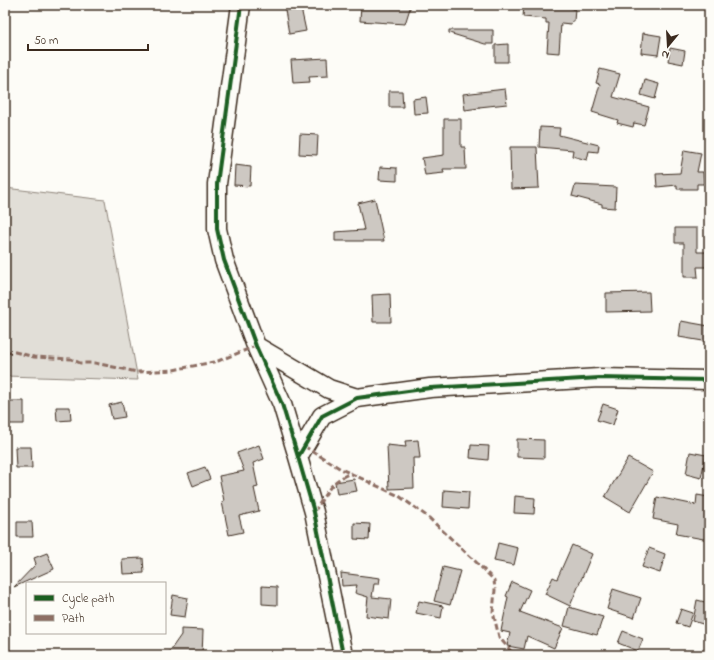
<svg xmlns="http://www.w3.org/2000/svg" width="714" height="660" viewBox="0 0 714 660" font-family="'Indie Flower',sans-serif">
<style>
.green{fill:#e1ded7;stroke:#8e847a}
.building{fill:#cdc8c2;stroke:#3b2a1e}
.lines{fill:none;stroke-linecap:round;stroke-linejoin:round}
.street-casing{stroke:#3b2a1e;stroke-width:21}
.street{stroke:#fdfcf7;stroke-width:18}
.quiet{stroke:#8d6e63;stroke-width:3;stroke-dasharray:6 3;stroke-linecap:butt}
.cycleway-casing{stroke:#fdfcf7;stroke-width:6}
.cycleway{stroke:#1b5e20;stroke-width:4}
</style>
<rect width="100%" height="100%" fill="#fdfcf7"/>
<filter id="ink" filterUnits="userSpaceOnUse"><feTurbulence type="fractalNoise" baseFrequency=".025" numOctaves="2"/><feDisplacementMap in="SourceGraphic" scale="8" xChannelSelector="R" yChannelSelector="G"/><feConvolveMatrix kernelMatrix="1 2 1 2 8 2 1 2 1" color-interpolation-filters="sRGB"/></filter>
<g filter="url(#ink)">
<path class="green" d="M5,188L105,200L138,380L5,376Z"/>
<path class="building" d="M361,5H411L405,24L360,21Z
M524,5L547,7V5H572V9H575L574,21H572L571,24L561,23L559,53L547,52L549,23H546V19L523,17Z
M301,8L306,31L289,34L285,10Z
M449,30H493V44H485L449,33Z
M643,33L661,36L658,55L641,53Z
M508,44V62H495V45Z
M670,48L685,51L683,64L668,61Z
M327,58L328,76L309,77L310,82L293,83L291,60Z
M600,69L620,74L613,97L649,107L644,125L634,123L633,127L617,123L618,120L592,112L600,84L596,83Z
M645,80L659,84L655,99L641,95Z
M505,89L507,104L479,107V108L465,110L463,94Z
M389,91H402L403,107H389Z
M426,97L428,113L414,114L413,99Z
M444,119H461V147H465L466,169H443L444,173L425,175L422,158L444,155Z
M540,127L560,128L559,135L599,145L598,152L589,151L587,160L572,156L573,150L539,147Z
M300,134L318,135L317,155L299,154Z
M510,147H537L539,188L511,189Z
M684,150L701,153L697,172H703L704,184H697V189H677V185L657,187L656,174L680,173Z
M235,165L251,167L250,186L234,185Z
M380,167L397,168V181L379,180Z
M575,185L616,187L615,208L602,207V204L572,196Z
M375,199L384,241H335V232L364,230L358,203Z
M675,228H697V252H709V267H697L698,277H684V243H675Z
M649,292L650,311L606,312V293Z
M390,294L391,322H373L372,295Z
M681,321L709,326V342L679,337Z
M5,401H24V424H5Z
M122,402L125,417L112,419L109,405Z
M603,404L618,409L613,425L597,420Z
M56,407H70L71,420L57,421Z
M517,439L544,440V458L517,457Z
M418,440L420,458H413L414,488L389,489L387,445L406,447L405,441Z
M259,445L264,459L253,463L258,487L254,488L259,511L239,516L243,532L229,535L222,502L224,501L219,476L244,471L237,453Z
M471,445L489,446L488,460L470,458Z
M15,447H31L32,468H16Z
M690,452L706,455L701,478L686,474Z
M628,458L653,472L630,512L605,497Z
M205,467L210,479L193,486L188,473Z
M354,479L357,491L337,494L335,482Z
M444,490L469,492L468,509L443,507Z
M697,495L709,497V540L676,534L678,524L653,519L657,497L696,505Z
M515,496L535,498L534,514L514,513Z
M17,522H32L33,537H17Z
M354,523L370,524L369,540L354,539Z
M498,543L518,548L514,565L494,561Z
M572,545L592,554L570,606L545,594L553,577L557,579Z
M649,548L665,554L660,573L642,567Z
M47,553L54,569L14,587L36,564L34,558Z
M143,558L144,573L123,574L122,559Z
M443,567L460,571L450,605L434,601Z
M341,573L380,578L379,584H374L372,597L391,599L389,619L366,616L368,597L355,593L357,585L342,586Z
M512,582L530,590L520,612L563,628L554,648L527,636L524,649L507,646L510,633L501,631L508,597L506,596Z
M262,586L277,587V605L262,604Z
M613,589L641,598L634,618L607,609Z
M173,595L188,598L185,617L170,615Z
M697,600L709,603V626L693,621Z
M419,601L443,606L441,618L416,613Z
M569,607L603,617L597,635L564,626Z
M681,609L693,613L688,627L676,623Z
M181,629L203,630L202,655H167L181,635Z
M623,631L643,639L638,651L618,643Z"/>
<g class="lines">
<defs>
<path id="street" d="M241,5L217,184V229L224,260L256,346L282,404L298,457L314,512L343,655
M256,346L329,389L357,398
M298,457L322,416L357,398L430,388L599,378L709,380"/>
</defs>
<use href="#street" class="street-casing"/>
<use href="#street" class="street"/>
<path class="quiet" d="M5,352H15L34,357L71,359L80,363H95L137,372L173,370L218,361L256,346
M304,446L341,469L399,496L428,517L475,561L494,580L495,590L493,612L499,637L514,655
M314,512C327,493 329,482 351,473"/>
<defs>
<path id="cycleway" d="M241,5L217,184V229L224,260L256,346L282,404L298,457L314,512L343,655
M298,457L322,416L357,398L430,388L599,378L709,380"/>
</defs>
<use href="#cycleway" class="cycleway-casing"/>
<use href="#cycleway" class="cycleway"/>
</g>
</g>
<rect width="714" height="660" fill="none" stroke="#fdfcf7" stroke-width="20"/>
<rect x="10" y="10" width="694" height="640" fill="none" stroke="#3b2a1e" stroke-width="1.5" filter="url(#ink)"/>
<rect x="26" y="582" width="140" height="52" fill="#fdfcf7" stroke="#afa8a0"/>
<rect x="34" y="595" width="20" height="6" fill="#1b5e20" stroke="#afa8a0"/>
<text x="62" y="602" font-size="12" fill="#3b2a1e">Cycle path</text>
<rect x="34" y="615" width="20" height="6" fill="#8d6e63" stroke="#afa8a0"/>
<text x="62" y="622" font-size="12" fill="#3b2a1e">Path</text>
<g transform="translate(668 46) rotate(198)" stroke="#fdfcf7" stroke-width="3" paint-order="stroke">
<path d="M0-3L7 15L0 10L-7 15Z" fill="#3b2a1e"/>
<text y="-6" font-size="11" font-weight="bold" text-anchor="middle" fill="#3b2a1e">N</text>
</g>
<path d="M28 44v6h120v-6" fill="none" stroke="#3b2a1e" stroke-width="2"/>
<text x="34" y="44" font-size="12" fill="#3b2a1e" stroke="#fdfcf7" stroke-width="3" paint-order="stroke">50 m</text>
</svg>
